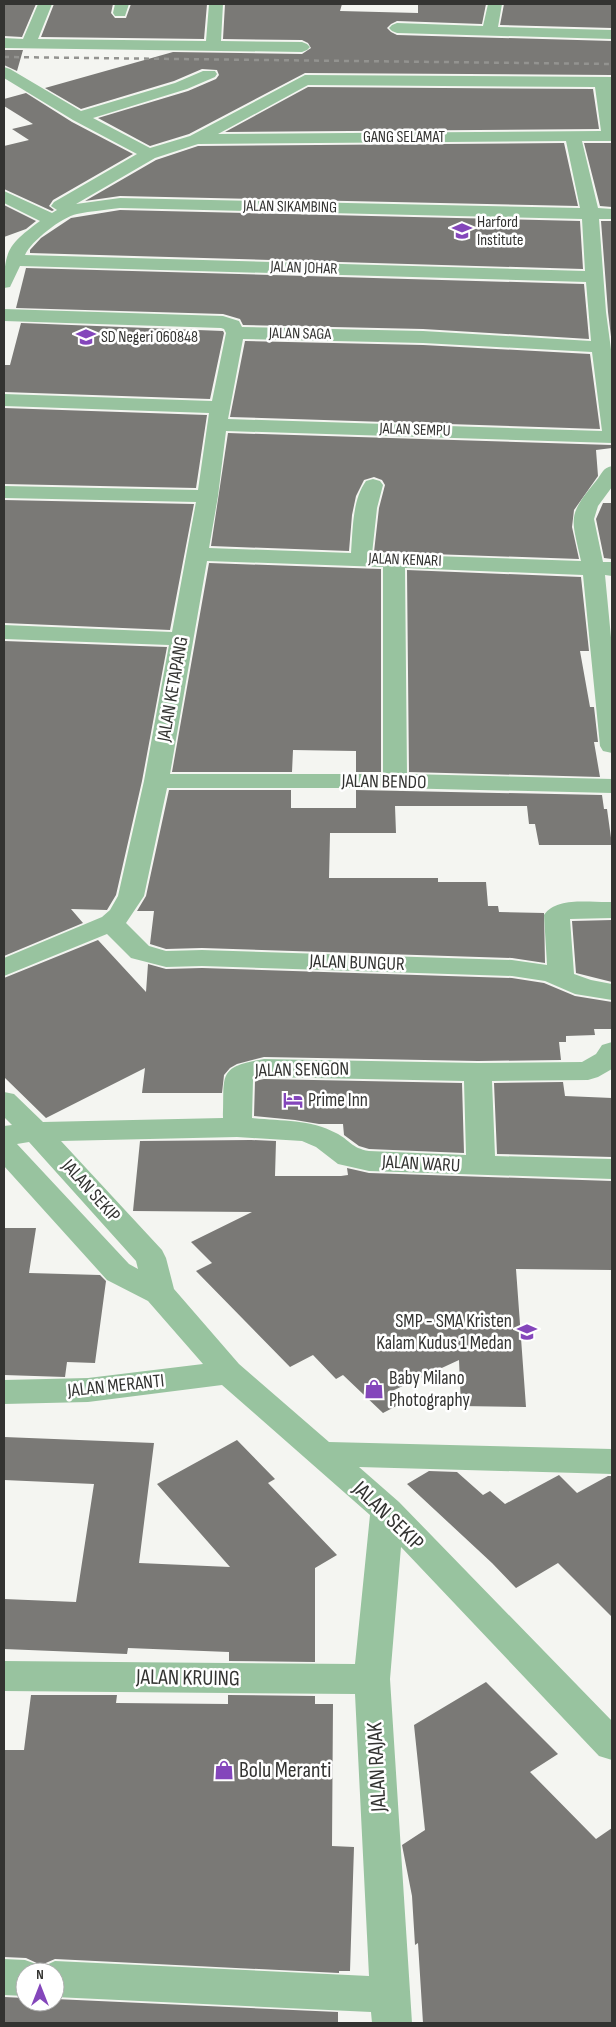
<svg xmlns="http://www.w3.org/2000/svg" width="616" height="2027" viewBox="0 0 616 2027" font-family="'Sofia Sans Condensed',sans-serif">
<style>
.building{fill:#7a7976}
.lines{fill:none;stroke-linecap:round;stroke-linejoin:round}
.minor{fill:#98c39f;fill-rule:evenodd}
.rail{stroke:#939390;stroke-width:2.5;stroke-dasharray:5 5;stroke-linecap:butt}
.labels{text-anchor:middle;dominant-baseline:central;stroke-width:5;stroke-linejoin:round;paint-order:stroke}
.far-street-label{font-size:16px;fill:#333331;stroke:#fff}
.far-poi-label{font-size:16px;fill:#333331;stroke:#fff;text-anchor:start}
.street-label{font-size:19px;fill:#333331;stroke:#fff}
.poi-label{font-size:19px;fill:#333331;stroke:#fff;text-anchor:start}
.near-street-label{font-size:22px;fill:#333331;stroke:#fff}
.near-poi-label{font-size:22px;fill:#333331;stroke:#fff;text-anchor:start}
</style>
<rect width="100%" height="100%" fill="#f4f5f1"/>
<path class="building" d="M4,4H36L22,37L4,36Z
M54,4H113L111,13L115,18H126L131,4H207L204,39L41,37Z
M225,4H342L340,11L418,13V4H486L482,24L397,21L391,24L387,28L391,32L397,35L612,41V75L305,73L189,134L150,146L98,118L188,91L216,79L219,75L217,70L202,69L174,81L81,109L45,88L173,52L302,54L311,48L308,43L302,40L223,39Z
M504,4H612V28L500,25Z
M4,50H23L17,71L4,65Z
M308,87L593,89L599,129L225,132Z
M26,93L72,122L133,154L53,200L49,206L54,210L52,211L4,189V146L29,140L12,129L33,124L4,106V99Z
M564,143L578,206L120,196L85,201L156,160L198,146Z
M584,143H612V207L600,206Z
M4,205L36,221L26,229L4,237Z
M120,210L580,221L583,269L30,253V250L41,238L71,218Z
M601,221H612V345L608,312Z
M26,268L584,284L589,339L423,329L243,325L240,319L223,314L16,308Z
M21,323L223,331L224,333L210,399L4,392V365H10Z
M245,341L423,345L590,354L600,429L230,417Z
M4,408L207,415L196,488L4,484Z
M228,433L612,445V448L596,450L598,476L574,510L572,527L579,559L374,552L379,508L385,485L382,480L374,477L364,480L356,496L352,515L349,551L211,546Z
M4,500L194,504L170,630L4,623Z
M603,503H612V559L604,558L596,519Z
M209,563L381,569V772H356V751L293,750L292,772H172Z
M407,570L581,577L589,651H580L590,707H594L598,742H594L600,777L409,772Z
M4,641L167,647L142,781L116,895L107,910L71,909L83,923L4,956Z
M169,790H291V808H356V790L602,795L604,809H607L612,845H539L535,824H529L527,806H395L396,833H330L329,878H438V882H486L488,906H498L499,912L544,913L545,963L512,958L202,948L166,949L150,944L154,911H137L146,896Z
M612,920V982L576,973L572,921Z
M98,940L146,992L148,964L166,969L202,968L512,978L544,983L575,996L612,1002V1029H594L595,1035L566,1036V1042H559L561,1060L478,1061L264,1057L237,1064L230,1068L224,1075L222,1093H142L145,1068L46,1118L4,1077V978Z
M264,1079L462,1083L464,1153L369,1149L359,1146L344,1135L343,1124H319L295,1120L254,1116L255,1081Z
M563,1082L565,1096L612,1098V1157L497,1154L494,1083Z
M251,1140L276,1141L275,1176H341L348,1175L347,1168L369,1173L612,1181V1270L516,1269L526,1407L461,1406L459,1360L392,1391L404,1402L383,1413L343,1375L336,1379L313,1355L290,1367L196,1271L212,1263L191,1242L252,1212L133,1211L140,1141Z
M4,1228H36L29,1273L100,1275L106,1281L95,1363L67,1362L65,1377L4,1375Z
M4,1437L154,1443L139,1563L230,1567L157,1484L237,1440L275,1479L268,1483L337,1555L315,1568V1662L229,1661V1652L128,1648L127,1654L4,1649V1599L76,1602L94,1484L4,1480Z
M429,1471L457,1472L483,1495L490,1491L505,1504L559,1475L577,1493L608,1476H612V1617L558,1563L516,1588L492,1563L407,1484Z
M486,1682L558,1754L530,1772L596,1839L612,1828V2023H423L418,1943L415,1945L412,1896L402,1845L425,1830L414,1725Z
M31,1695H117L116,1703L228,1704V1695L315,1696V1704H333L332,1846L354,1847L350,1971H339V1973L55,1959L41,1965L26,1958L4,1957V1750H24Z
M4,1997L25,1998V2002H55V1999L338,2012V2023H4Z"/>
<g class="lines">
<path class="minor" d="M38,4H52L38,39L206,41L209,4H223L221,41L302,42L307,44L310,47L307,50L302,52L4,48V38L23,39Z
M115,4H129L125,16H115L113,13Z
M488,4H502L498,27L612,30V39L397,33L392,31L389,28L392,25L397,23L483,26Z
M4,67L10,69L81,111L175,83L203,71H215L217,74L215,77L187,89L93,118L150,148L190,136L305,75L612,77V87H611L612,141H582L598,208L612,209V219H599L606,312L612,357V443L226,431L218,496L209,548L351,553C353,530 352,500 366,481L373,479L380,481L383,485L377,508L372,554L581,561C572,518 566,517 596,481C602,474 602,468 612,466V487L598,506L594,519L603,562H612V576L605,575L612,648V753L603,751L600,746L583,575L405,568L407,774L612,779V793L395,788H167L144,896L126,923L149,946L166,951L202,950L512,960L547,965L544,915C557,896 591,903 612,902V918L570,919L574,974L591,980L612,984V1000L575,994L545,981L512,976L202,966L166,967L131,958L107,934L4,976V958L102,917L110,910L118,896L144,781L169,645L4,639V625L172,632L196,502L4,498V486L198,490L209,413L4,406V394L212,401L226,333L224,329L221,328L4,321V309L223,316L239,321L242,327L423,331L591,341L586,282L20,266L10,287L4,288C4,250 9,244 40,221L4,203V191L52,213L57,210L51,206L54,202L137,154L73,120L4,78ZM308,85L595,87L601,131L218,134ZM566,141L580,208L120,198L76,204L155,158L198,144ZM120,208L582,219L585,271L25,255C31,241 62,217 77,214C91,211 106,210 120,208ZM243,339L423,343L592,352L602,431L228,419ZM207,561L383,567V774H170Z
M612,1042V1069L598,1077L588,1080L492,1081L495,1156L612,1159V1179L369,1171L338,1164L316,1147L302,1141L237,1137L61,1141L162,1250L166,1258L174,1289L239,1364L329,1442L612,1449V1474L359,1467L399,1502L612,1721V1760L599,1756L401,1547L390,1679L412,2023H372L371,2012L55,1997V1972H25V1996L4,1995V1959L25,1960L39,1965L40,1968L55,1961L369,1976L355,1694L4,1691V1661L355,1664L370,1515L222,1385L88,1402L4,1404V1380L88,1378L203,1364L148,1301L107,1280L4,1166V1126L12,1125L4,1117V1092L14,1094L43,1122L223,1118C225,1075 216,1067 264,1059L478,1063L582,1062L596,1054L602,1045ZM264,1077L464,1081L466,1155L369,1151C351,1148 350,1140 336,1133C310,1119 280,1121 252,1118L253,1080ZM29,1142L136,1261L138,1269L129,1264L17,1144Z"/>
<path class="rail" d="M4,57L612,64"/>
</g>
<defs>
<symbol id="school-bare" viewBox="-9 -9 18 18"><path d="M0-5L7-2L0 1L-7-2ZM-4 1L0 2.5L4 1V4Q0 6-4 4Z" fill="#8446bb" stroke="#fff" stroke-width="2.5" paint-order="stroke"/></symbol>
<symbol id="hotel-bare" viewBox="-9 -9 18 18"><path d="M-6-4.5h1.5V1H6V5H4.5V3h-9V5H-6ZM-4 0a1.8 1.8 0 1 1 3.6 0ZM.5 0V-2.5h3Q6-2.5 6 0Z" fill="#8446bb" stroke="#fff" stroke-width="2.5" paint-order="stroke"/></symbol>
<symbol id="shop-bare" viewBox="-9 -9 18 18"><path d="M-5-2.5h2.3a2.7 3.5 0 0 1 5.4 0H5L5.5 6h-11ZM-1.5-2.5h3a1.5 2.3 0 0 0-3 0Z" fill="#8446bb" stroke="#fff" stroke-width="2.5" paint-order="stroke"/></symbol>
</defs>
<g fill-rule="evenodd">
<use href="#school-bare" x="448" y="217" width="28" height="28"/>
<use href="#school-bare" x="72" y="323" width="28" height="28"/>
<use href="#hotel-bare" x="279" y="1086" width="28" height="28"/>
<use href="#school-bare" x="513" y="1318" width="28" height="28"/>
<use href="#shop-bare" x="360" y="1375" width="28" height="28"/>
<use href="#shop-bare" x="210" y="1756" width="28" height="28"/>
</g>
<g class="labels">
<g class="far-street-label">
<text x="404" y="137">GANG SELAMAT</text>
<text transform="translate(290 207) rotate(1)">JALAN SIKAMBING</text>
<text transform="translate(304 268) rotate(2)">JALAN JOHAR</text>
<text transform="translate(300 334) rotate(1)">JALAN SAGA</text>
<text transform="translate(415 430) rotate(2)">JALAN SEMPU</text>
<text transform="translate(405 560) rotate(2)">JALAN KENARI</text>
</g>
<g class="far-poi-label">
<text x="477" y="222">Harford<tspan x="477" dy="18">Institute</tspan></text>
<text x="101" y="337">SD Negeri 060848</text>
</g>
<g class="street-label">
<text transform="translate(173 689) rotate(-80)">JALAN KETAPANG</text>
<text transform="translate(384 782) rotate(1)">JALAN BENDO</text>
<text transform="translate(357 963) rotate(2)">JALAN BUNGUR</text>
<text transform="translate(302 1070) rotate(-1)">JALAN SENGON</text>
<text transform="translate(421 1164) rotate(3)">JALAN WARU</text>
<text transform="translate(91 1191) rotate(48)">JALAN SEKIP</text>
<text transform="translate(116 1386) rotate(-6)">JALAN MERANTI</text>
</g>
<g class="poi-label">
<text x="308" y="1100">Prime Inn</text>
<text x="512" y="1321" text-anchor="end">SMP - SMA Kristen<tspan x="512" dy="22">Kalam Kudus 1 Medan</tspan></text>
<text x="389" y="1378">Baby Milano<tspan x="389" dy="22">Photography</tspan></text>
</g>
<g class="near-street-label">
<text transform="translate(388 1516) rotate(44)">JALAN SEKIP</text>
<text transform="translate(188 1678) rotate(1)">JALAN KRUING</text>
<text transform="translate(377 1767) rotate(-93)">JALAN RAJAK</text>
</g>
<g class="near-poi-label">
<text x="239" y="1770">Bolu Meranti</text>
</g>
</g>
<rect width="616" height="2027" fill="none" stroke="#333331" stroke-width="10"/>
<g transform="translate(40 1987)"><circle r="24" fill="#ffffff" stroke="#adadad"/>
<path d="M0-4L9 19L0 12L-9 19Z" fill="#8446bb"/>
<text y="-8" font-size="14" font-weight="bold" text-anchor="middle" fill="#333331">N</text>
</g>
</svg>
